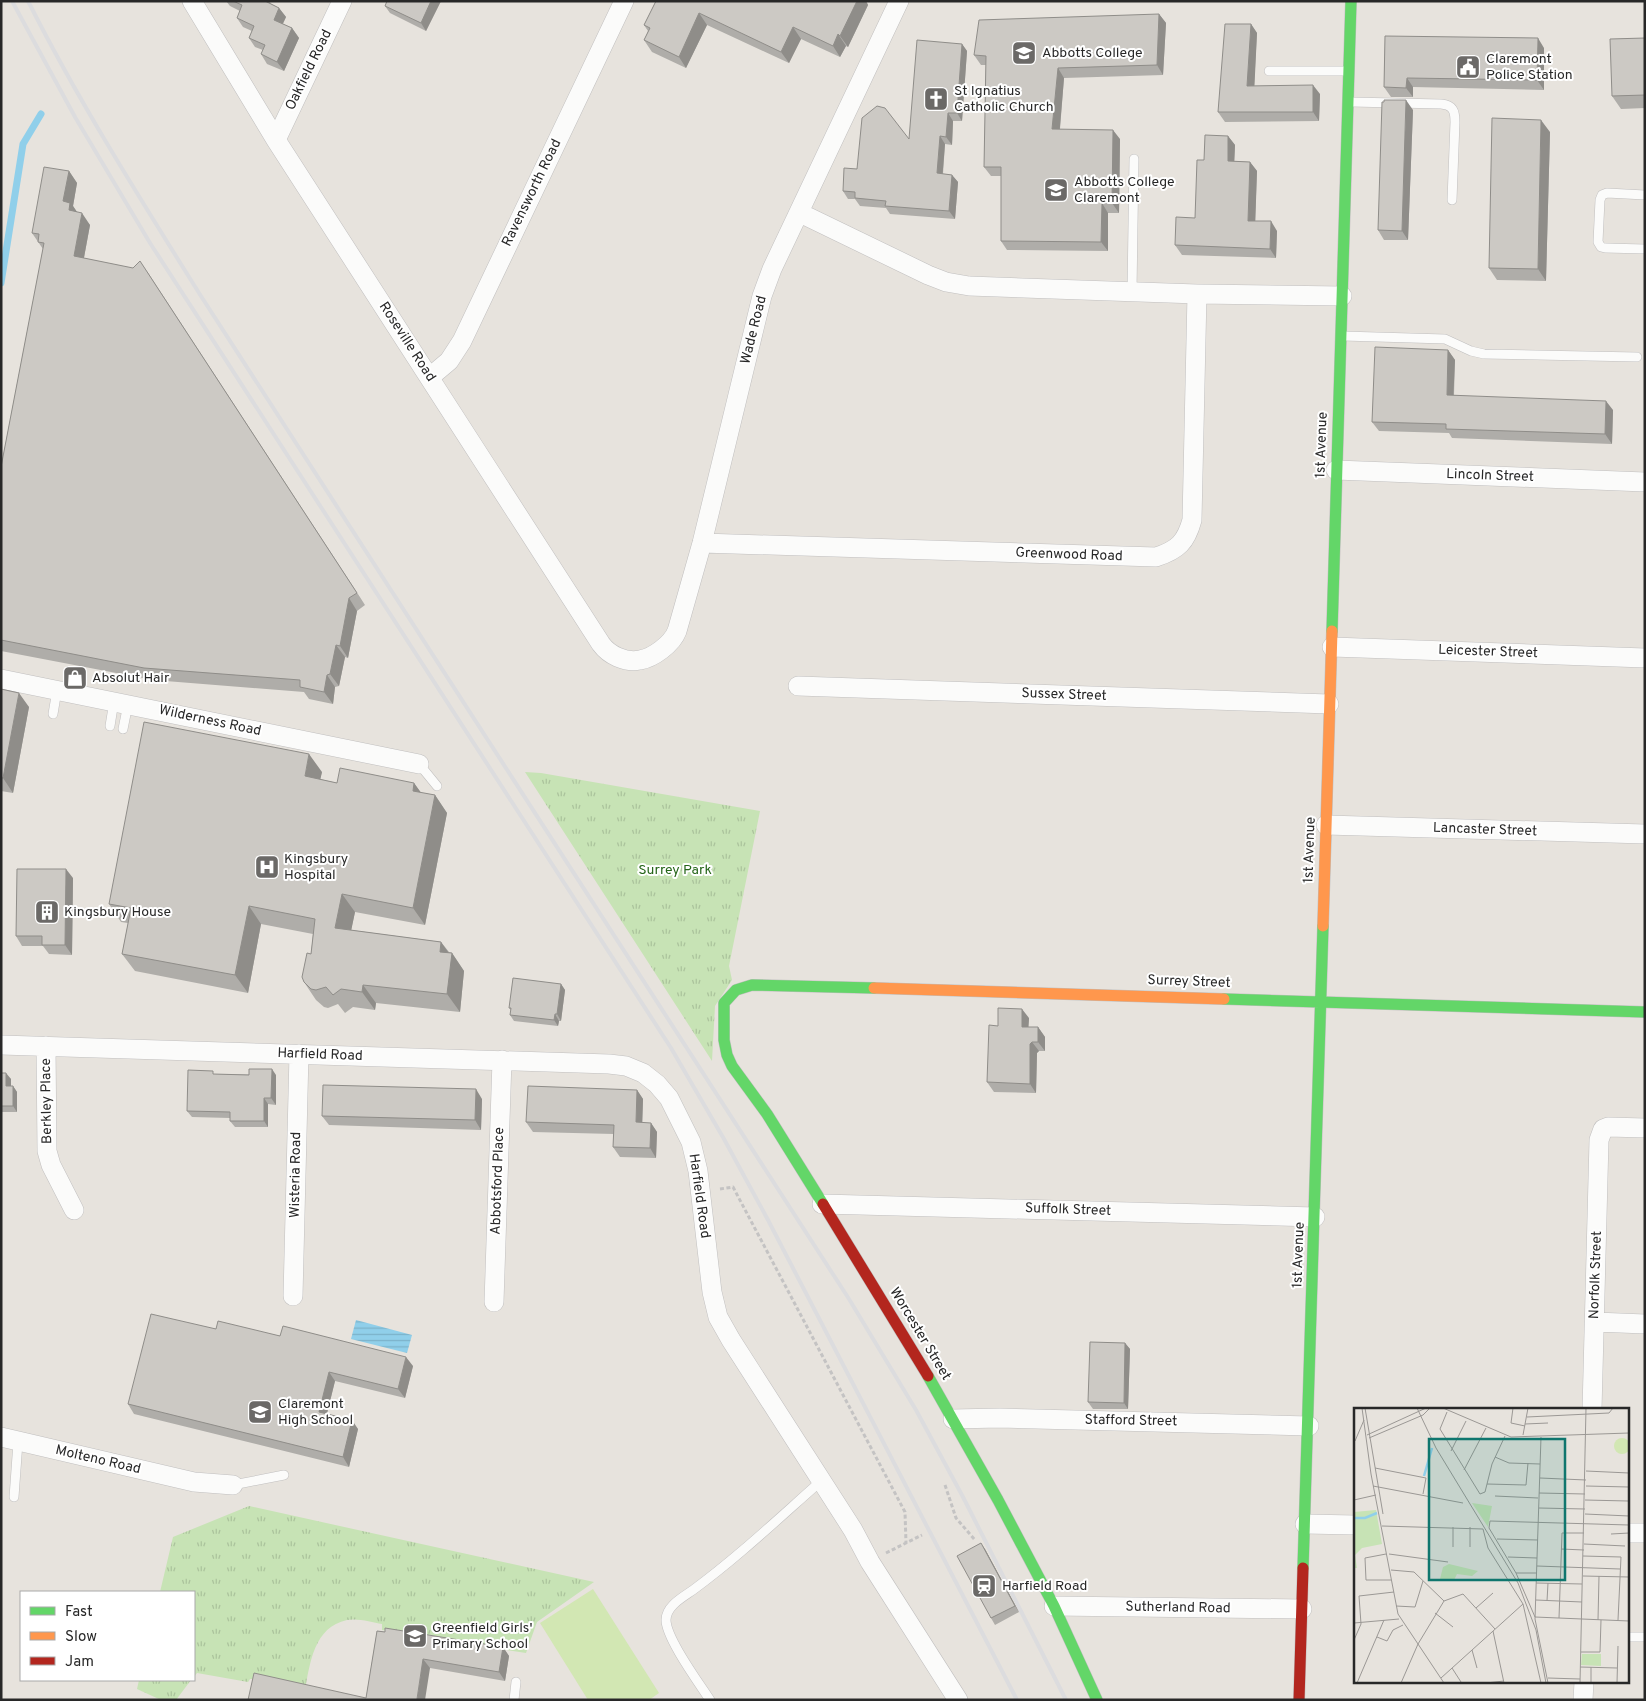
<svg xmlns="http://www.w3.org/2000/svg" width="1646" height="1701" viewBox="0 0 1646 1701" font-family="Overpass,sans-serif">
<style>
.park{fill:url(#park-tufts)}
.pitch{fill:#d2e7b3}
.water{fill:url(#water-rules)}
.lines{fill:none;stroke-linecap:round;stroke-linejoin:round}
.stream{stroke:#90cfea;stroke-width:7}
.lane-casing{stroke:#c0bfbf;stroke-width:10}
.street-casing{stroke:#c0bfbf;stroke-width:20}
.fast-casing{stroke:#c0bfbf;stroke-width:12}
.slow-casing{stroke:#c0bfbf;stroke-width:12}
.jam-casing{stroke:#c0bfbf;stroke-width:12}
.path{stroke:#c4c3c3;stroke-width:3;stroke-dasharray:4 2.5;stroke-linecap:butt}
.lane{stroke:#fbfbfa;stroke-width:9}
.street{stroke:#fbfbfa;stroke-width:19}
.fast{stroke:#63d668;stroke-width:11}
.slow{stroke:#ff974d;stroke-width:11}
.jam{stroke:#b3261e;stroke-width:11}
.rail{stroke:#dcdcde;stroke-width:4}
.wall{fill:#afada9}
.shaded-wall{fill:#8f8d89}
.building{fill:#ccc9c4;stroke:#8f8d89}
.labels{text-anchor:middle;dominant-baseline:central;stroke-width:4;stroke-linejoin:round;paint-order:stroke}
.poi-label{font-size:14px;fill:#282828;stroke:#fff;text-anchor:start}
.street-label{font-size:14px;fill:#282828;stroke:#fff}
.park-label{font-size:14px;fill:#256519;stroke:#fff}
.inset-river{fill:none;stroke:#90cfea;stroke-width:2.5}
.inset-road{fill:none;stroke:#9b9895;stroke-width:1}
.view{fill:#0f766e;fill-opacity:0.15;stroke:#0f766e;stroke-width:2.5}
.inset-edge{fill:none;stroke:#282828;stroke-width:2.5}
</style>
<defs>
<pattern id="park-tufts" width="24" height="20" patternUnits="userSpaceOnUse" patternTransform="scale(1.25)"><rect width="24" height="20" fill="#c7e3b5"/><path d="M3 7l-1-3M5 7V3M7 7l1-3M15 17l-1-3M17 17v-4M19 17l1-3" fill="none" stroke="#abc39c"/></pattern>
<pattern id="water-rules" width="6" height="5" patternUnits="userSpaceOnUse" patternTransform="scale(1.25)"><rect width="6" height="5" fill="#90cfea"/><path d="M0 2.5h6" fill="none" stroke="#7cb2c9"/></pattern>
</defs>
<rect width="100%" height="100%" fill="#e7e3dd"/>
<path class="park" d="M525,772L541,773L760,811L729,966L732,980L715,1006L712,1061Z
M249,1506L594,1582L537,1622L526,1653L382,1630V1624C372,1622 358,1618 347,1620C314,1627 310,1663 305,1690L253,1679H250L248,1682L197,1673L194,1677V1592H160L173,1537Z
M139,1680H191L176,1700H161L137,1689Z"/>
<path class="pitch" d="M593,1589L659,1693L649,1700H588L540,1623Z"/>
<path class="water" d="M356,1320L412,1335L407,1353L351,1339Z"/>
<g class="lines">
<path class="stream" d="M1,283L23,144L41,114"/>
<defs>
<path id="lane" d="M1269,71H1346
M1351,102L1441,104C1453,105 1455,111 1455,122L1452,200
M1645,195L1607,193L1602,195L1600,200L1598,242L1601,247L1605,248L1645,249
M1132,291L1134,159
M1343,336L1445,339L1471,351L1484,354L1637,357
M53,714L57,690
M110,726L114,701
M123,729L128,704
M419,764L437,786
M233,1485L284,1475
M14,1497L18,1442
M1627,1637H1645
M514,1700L516,1682
M710,1700C699,1683 666,1638 666,1620C666,1606 683,1597 693,1590C738,1557 779,1518 821,1481"/>
<path id="street" d="M192,1L276,140L601,644C609,655 625,663 640,660C653,658 672,644 677,631L702,543L762,296L772,269L899,1
M276,140L342,1
M800,213L928,275L946,282L969,286L1197,294L1342,296
M430,377L449,361L462,341L624,1
M1336,470L1645,482
M702,543L1156,557C1178,550 1186,542 1192,520L1197,294
M1332,647L1645,658
M1,679L419,764
M798,686L1329,704
M1326,825L1645,834
M1,1045L609,1064L626,1066L643,1073L657,1084L669,1098L691,1142L698,1171L712,1292L718,1317L731,1340L853,1530L870,1562L958,1700
M46,1046L47,1151L51,1165L74,1210
M822,1204L1315,1217
M293,1296L299,1054
M494,1302L502,1060
M1595,1322L1645,1324
M1592,1410L1599,1140L1603,1129L1608,1127L1645,1128
M953,1419L1000,1418L1309,1426
M1,1437L194,1482L233,1485
M1305,1524L1355,1525
M1627,1533H1645
M1054,1606L1302,1609
M1583,1700L1584,1682"/>
<path id="fast" d="M1332,631L1351,1
M1224,999L1645,1012
M823,1204L767,1114L732,1066L727,1055L724,1040V1003L736,990L752,985L874,988
M928,1376L998,1500L1054,1606L1097,1700
M1303,1568L1323,926"/>
<path id="slow" d="M1323,926L1332,631
M874,988L1224,999"/>
<path id="jam" d="M823,1204L928,1376
M1299,1700L1303,1568"/>
</defs>
<use href="#lane" class="lane-casing"/>
<use href="#street" class="street-casing"/>
<use href="#fast" class="fast-casing"/>
<use href="#slow" class="slow-casing"/>
<use href="#jam" class="jam-casing"/>
<path class="path" d="M720,1189L733,1187L905,1512L906,1543
M945,1485L956,1518L975,1540
M886,1553L922,1535"/>
<use href="#lane" class="lane"/>
<use href="#street" class="street"/>
<use href="#fast" class="fast"/>
<use href="#slow" class="slow"/>
<use href="#jam" class="jam"/>
<path class="rail" d="M12,1L75,117L150,243L671,1048L724,1139L768,1220L1017,1700
M28,1C79,102 139,197 199,293L849,1299L916,1410L963,1497L1066,1700"/>
</g>
<path class="wall" d="M226,1H271L270,3L279,8L286,17L283,24L292,28L299,38L284,71L267,64L261,54L263,50L255,47L249,38L252,31L243,27L237,18L240,11L230,6Z
M441,1L426,31L390,13L385,6Z
M656,1H866L868,5L848,47L846,46L840,57L801,39L789,63L707,25L686,68L652,52L644,40L648,31L644,25Z
M1159,14L1166,23L1163,75L1064,78L1060,129L1120,139L1119,213H1108V251L1007,250L1001,241V176H991L984,167L986,65H981L974,55Z
M1251,24L1257,33L1254,86L1320,94L1319,121L1225,122L1218,112Z
M1385,36L1544,48V90L1413,87V97H1391L1384,87Z
M1645,38V108L1621,109L1612,96Z
M962,44L967,51L962,121H953L952,145L945,144L943,174L952,175L958,182L955,219L890,214L886,208L860,206L855,199H848L843,191L909,139Z
M1413,110L1408,240H1384L1378,230Z
M1550,132L1546,281L1497,280L1489,268Z
M1228,136L1235,145L1234,161L1250,162L1257,171L1255,221L1277,231L1276,258L1182,255L1175,245L1195,218L1204,160Z
M69,171L77,183L73,206L77,212L90,225L84,258L148,273L365,605L357,611L348,658L345,657L339,686L335,687L333,704L309,699L304,692L153,680L1,651V467L43,249L32,233Z
M1448,350L1455,360L1454,395L1613,410L1612,444L1452,438L1449,433L1379,431L1372,422Z
M1,689L29,707L13,793L1,791Z
M322,772L320,779L337,783H414L421,793L435,795L447,813L425,925L355,912L351,930L441,942L449,952L452,953L464,971L460,1012L376,1003L375,1010L353,1007L345,1013L338,1004L328,1008L324,1007L316,1000L304,982L311,954L313,934L261,924L248,993L135,971L122,954L128,923L121,922L109,904Z
M73,878L72,955L49,954L43,946H22L16,936Z
M561,984L565,990L561,1021H559L558,1026L514,1021L510,1015L511,1010L509,1008Z
M1029,1018L1028,1027H1038L1045,1037V1051H1039L1037,1053L1036,1093L994,1092L987,1082L998,1026Z
M1,1073L11,1079V1086H13L17,1092V1112H1Z
M216,1074L276,1075V1105L268,1104V1127H235L230,1121V1118L192,1117L187,1111Z
M637,1090L643,1099L642,1123H651L657,1132L656,1158L620,1157L613,1147L614,1134L533,1132L526,1122Z
M482,1099L481,1130L329,1125L322,1116Z
M216,1329L280,1336L413,1366L405,1398L335,1381L327,1414L358,1429L349,1467L134,1414L128,1404Z
M1125,1343L1130,1349L1128,1409H1093L1088,1402Z
M985,1549L1019,1612L995,1625L991,1618Z
M377,1631L503,1647L509,1656L505,1681L430,1668L366,1698Z"/>
<path class="shaded-wall" d="M431,1H441L426,31L421,23Z
M857,1H866L868,5L848,47L840,36Z
M279,8L286,17L280,29L274,20Z
M699,13L707,25L686,68L679,57Z
M1159,14L1166,23L1163,75L1157,65Z
M1251,24L1257,33L1254,95L1247,86Z
M793,27L801,39L789,63L781,52Z
M292,28L299,38L284,71L277,62Z
M838,34L846,46L840,57L833,46Z
M1538,38L1544,48V90L1537,80Z
M962,44L967,51L962,121L957,113Z
M1058,68L1064,78L1059,138L1052,129Z
M1407,78L1413,87V97L1406,88Z
M1313,85L1320,94L1319,121L1313,112Z
M1406,100L1413,110L1408,240L1402,231Z
M948,113L953,121L952,145L946,137Z
M1541,120L1550,132L1546,281L1538,269Z
M1113,130L1120,139L1119,213L1112,203Z
M940,136L945,144L942,181L937,173Z
M1228,136L1235,145L1234,170L1228,161Z
M1250,162L1257,171L1255,230L1248,221Z
M69,171L77,183L73,206L79,215L77,222L63,201Z
M952,175L958,182L955,219L949,211Z
M1102,203L1108,213V251L1101,242Z
M82,213L90,225L82,268L74,256Z
M1271,221L1277,231L1276,258L1270,249Z
M140,261L148,273L365,605L357,593Z
M1448,350L1455,360L1453,404L1447,395Z
M1606,401L1613,410L1612,444L1605,434Z
M349,598L357,611L348,658L340,646Z
M336,645L345,657L339,686L330,674Z
M327,675L335,687L333,704L324,692Z
M19,693L29,707L13,793L3,778Z
M309,754L322,772L317,794L305,776Z
M414,783L427,801L413,791Z
M435,795L447,813L425,925L413,908Z
M66,869L73,878L72,955L65,945Z
M342,894L355,912L348,946L335,928Z
M249,906L261,924L248,993L235,975Z
M441,942L451,956L452,953L464,971L460,1012L447,994L440,952Z
M561,984L565,990L561,1021L557,1014Z
M363,985L376,1003L375,1010L362,992Z
M1022,1009L1029,1018L1028,1036L1022,1027Z
M555,1014L559,1021L558,1026L554,1020Z
M1038,1027L1045,1037V1051L1038,1042Z
M1032,1042L1039,1051L1037,1053L1036,1093L1030,1084V1044Z
M272,1069L276,1075V1105L271,1098Z
M6,1073L11,1079V1092L6,1086Z
M13,1086L17,1092V1112L13,1106Z
M476,1089L482,1099L481,1130L475,1120Z
M637,1090L643,1099L642,1132L636,1122Z
M264,1098L268,1104V1127L264,1121Z
M651,1123L657,1132L656,1158L650,1148Z
M1125,1343L1130,1349L1128,1409L1124,1403Z
M406,1357L413,1366L405,1398L398,1389Z
M329,1372L335,1381L325,1421L319,1412Z
M352,1420L358,1429L349,1467L343,1457Z
M981,1543L985,1549L1019,1612L1015,1606Z
M503,1647L509,1656L505,1681L499,1672Z
M423,1659L430,1668L425,1700L417,1699Z"/>
<path class="building" d="M233,1H265L279,8L274,20L292,28L277,62L261,54L265,45L249,38L254,26L237,18L242,5Z
M387,1H431L421,23L385,6Z
M656,1H857L840,36L838,34L833,46L793,27L781,52L699,13L679,57L644,40L650,28L644,25Z
M1159,14L1157,65L1058,68L1052,129L1113,130L1112,203H1102L1101,242L1001,241V167H984L986,56L974,55L979,20Z
M1225,24H1251L1247,86L1313,85V112H1218Z
M1385,36L1538,38L1537,80L1407,78L1406,88L1384,87Z
M1645,38V95L1612,96L1610,39Z
M917,40L962,44L957,113H948L946,137L940,136L937,173L952,175L949,211L885,206L886,201L855,198V192L843,191L844,168L857,169L862,118L877,106L885,108L909,139Z
M1384,100H1406L1402,231L1378,230L1382,102H1384Z
M1492,118L1541,120L1538,269L1489,268Z
M1205,135L1228,136V161L1250,162L1248,221H1271L1270,249L1175,245L1176,217L1195,218L1197,160H1204Z
M44,167L69,171L63,201L70,203L69,210L82,213L74,256L133,268L140,261L357,593L349,598L340,646L336,645L330,674L327,675L324,692L300,687V680L144,668L1,640V467L44,243L38,242L39,234L32,233Z
M1375,347L1448,350L1447,395L1606,401L1605,434L1446,429V424L1372,422Z
M1,689L19,693L3,778H1Z
M144,722L309,754L305,776L337,783L340,768L414,783L413,791L435,795L413,908L342,894L335,928L441,942L440,952L452,953L447,994L363,985L362,992L341,989L333,995L326,987L316,990L311,989L304,982L302,977L307,953L311,954L315,919L249,906L235,975L122,954L131,908L109,904Z
M17,869H66L65,945H42V936H16Z
M513,978L561,984L557,1014H555L554,1020L510,1015L511,1008H509Z
M998,1008L1022,1009V1027H1038V1042H1032L1030,1044V1084L987,1082L989,1025L998,1026Z
M249,1069H272L271,1098H264V1121H230V1112L187,1111L188,1070L213,1071V1074L249,1075Z
M1,1073H6V1086H13V1106H1Z
M323,1085L476,1089L475,1120L322,1116Z
M528,1086L637,1090L636,1122L651,1123L650,1148L613,1147L614,1125L526,1122Z
M151,1314L216,1329L218,1321L280,1336L283,1326L406,1357L398,1389L329,1372L319,1412L352,1420L343,1457L128,1404Z
M1090,1342L1125,1343L1124,1403L1088,1402Z
M981,1543L1015,1606L991,1618L957,1556Z
M385,1628L503,1647L499,1672L423,1659L417,1699L423,1700H248L254,1673L366,1698L377,1631L385,1632Z"/>
<defs>
<symbol id="school-square" viewBox="-11 -11 22 22"><rect x="-9" y="-9" width="18" height="18" rx="4" fill="#6b6967" stroke="#fff"/><path d="M0-5L7-2L0 1L-7-2ZM-4 1L0 2.5L4 1V4Q0 6-4 4Z" fill="#fff"/></symbol>
<symbol id="civic-square" viewBox="-11 -11 22 22"><rect x="-9" y="-9" width="18" height="18" rx="4" fill="#6b6967" stroke="#fff"/><path d="M-.6-6.5H3V-4.5H.6V-3L4-1V1h2V6H-6V1h2V-1L-.6-3ZM-1.2 2.5V6h2.4V2.5Z" fill="#fff"/></symbol>
<symbol id="church-square" viewBox="-11 -11 22 22"><rect x="-9" y="-9" width="18" height="18" rx="4" fill="#6b6967" stroke="#fff"/><path d="M-1.2-6h2.4v3.5h3.3v2.4h-3.3V6h-2.4V-.1h-3.3v-2.4h3.3Z" fill="#fff"/></symbol>
<symbol id="shop-square" viewBox="-11 -11 22 22"><rect x="-9" y="-9" width="18" height="18" rx="4" fill="#6b6967" stroke="#fff"/><path d="M-5-2.5h2.3a2.7 3.5 0 0 1 5.4 0H5L5.5 6h-11ZM-1.5-2.5h3a1.5 2.3 0 0 0-3 0Z" fill="#fff"/></symbol>
<symbol id="hospital-square" viewBox="-11 -11 22 22"><rect x="-9" y="-9" width="18" height="18" rx="4" fill="#6b6967" stroke="#fff"/><path d="M-5-5h3v3.5h4V-5h3V5h-3V1.5h-4V5h-3Z" fill="#fff"/></symbol>
<symbol id="building-square" viewBox="-11 -11 22 22"><rect x="-9" y="-9" width="18" height="18" rx="4" fill="#6b6967" stroke="#fff"/><path d="M-4-6H4V6H1V3H-1V6H-4ZM-2.5-4.3h1.7v1.8h-1.7ZM.8-4.3h1.7v1.8H.8ZM-2.5-1h1.7V.8h-1.7ZM.8-1h1.7V.8H.8Z" fill="#fff"/></symbol>
<symbol id="station-square" viewBox="-11 -11 22 22"><rect x="-9" y="-9" width="18" height="18" rx="4" fill="#6b6967" stroke="#fff"/><path d="M-3-6H3Q5-6 5-4V2Q5 4 3 4L4.5 6H3L1.5 4h-3L-3 6H-4.5L-3 4Q-5 4-5 2V-4Q-5-6-3-6ZM-3.5-4v3h7v-3ZM-3.5 1v1.5H-2V1ZM2 1v1.5H3.5V1Z" fill="#fff"/></symbol>
</defs>
<g fill-rule="evenodd">
<use href="#school-square" x="1010" y="39" width="28" height="28"/>
<use href="#civic-square" x="1454" y="53" width="28" height="28"/>
<use href="#church-square" x="922" y="85" width="28" height="28"/>
<use href="#school-square" x="1042" y="176" width="28" height="28"/>
<use href="#shop-square" x="61" y="664" width="28" height="28"/>
<use href="#hospital-square" x="253" y="853" width="28" height="28"/>
<use href="#building-square" x="33" y="898" width="28" height="28"/>
<use href="#school-square" x="246" y="1398" width="28" height="28"/>
<use href="#station-square" x="970" y="1572" width="28" height="28"/>
<use href="#school-square" x="401" y="1622" width="28" height="28"/>
</g>
<g class="labels">
<g class="poi-label">
<text x="1042" y="53">Abbotts College</text>
<text x="1486" y="59">Claremont<tspan x="1486" dy="16">Police Station</tspan></text>
<text x="954" y="91">St Ignatius<tspan x="954" dy="16">Catholic Church</tspan></text>
<text x="1074" y="182">Abbotts College<tspan x="1074" dy="16">Claremont</tspan></text>
<text x="92" y="678">Absolut Hair</text>
<text x="284" y="859">Kingsbury<tspan x="284" dy="16">Hospital</tspan></text>
<text x="64" y="912">Kingsbury House</text>
<text x="278" y="1404">Claremont<tspan x="278" dy="16">High School</tspan></text>
<text x="1002" y="1586">Harfield Road</text>
<text x="432" y="1628">Greenfield Girls'<tspan x="432" dy="16">Primary School</tspan></text>
</g>
<g class="street-label">
<text transform="translate(309 70) rotate(-64)">Oakfield Road</text>
<text transform="translate(532 193) rotate(-64)">Ravensworth Road</text>
<text transform="translate(754 330) rotate(-76)">Wade Road</text>
<text transform="translate(407 342) rotate(57)">Roseville Road</text>
<text transform="translate(1322 445) rotate(-88)">1st Avenue</text>
<text transform="translate(1490 476) rotate(2)">Lincoln Street</text>
<text transform="translate(1069 555) rotate(2)">Greenwood Road</text>
<text transform="translate(1488 652) rotate(2)">Leicester Street</text>
<text transform="translate(1064 695) rotate(2)">Sussex Street</text>
<text transform="translate(210 721) rotate(12)">Wilderness Road</text>
<text transform="translate(1485 830) rotate(2)">Lancaster Street</text>
<text transform="translate(1310 850) rotate(-88)">1st Avenue</text>
<text transform="translate(1189 982) rotate(2)">Surrey Street</text>
<text transform="translate(320 1055) rotate(2)">Harfield Road</text>
<text transform="translate(47 1101) rotate(-91)">Berkley Place</text>
<text transform="translate(296 1175) rotate(-89)">Wisteria Road</text>
<text transform="translate(498 1181) rotate(-88)">Abbotsford Place</text>
<text transform="translate(699 1196) rotate(82)">Harfield Road</text>
<text transform="translate(1068 1210) rotate(2)">Suffolk Street</text>
<text transform="translate(1299 1255) rotate(-88)">1st Avenue</text>
<text transform="translate(1596 1275) rotate(-88)">Norfolk Street</text>
<text transform="translate(920 1334) rotate(59)">Worcester Street</text>
<text transform="translate(1131 1421) rotate(1)">Stafford Street</text>
<text transform="translate(98 1460) rotate(13)">Molteno Road</text>
<text transform="translate(1178 1608) rotate(1)">Sutherland Road</text>
</g>
<g class="park-label">
<text x="675" y="870">Surrey Park</text>
</g>
</g>
<g transform="translate(1354 1408)">
<rect width="275" height="275" fill="#e7e3dd"/>
<path d="M118,95L138,98L134,119ZM22,102L28,136L8,140L1,147L3,160H0V104ZM95,156L124,163L118,168L103,166L100,172L86,171L89,159ZM228,246H247V258L227,257Z" fill="#c7e3b5"/>
<path d="M260 38a8 8 0 1 1 16 0a8 8 0 1 1-16 0Z" fill="#d2e7b3"/>
<path class="inset-river" d="M70,68L78,40M0,110H11L23,105"/>
<path class="inset-road" d="M8,0L17,66L44,206L90,275M11,0L29,106M63,0L82,40L164,175L182,222L192,275M89,0L157,29L275,25M159,0L157,15L171,18M93,4L86,21L126,86L131,84L138,56L151,28M173,9L255,5L259,0M171,16L194,15M13,27L72,0M169,27L174,0M187,29L181,211L194,275M15,30L69,7L76,0M1,33L10,12M97,43L112,13M141,49L155,55L186,56M21,60L72,70L69,86M110,62L132,20M232,63L275,65M186,70L232,72M133,76L172,77L174,55M19,78L109,95M232,78L275,79M185,85L231,86M141,88L184,90M0,92L22,87M231,92L274,93M185,100L231,101M231,106L275,108M28,118L129,121L134,140L169,196L187,275M257,126L275,125M143,131L184,132M230,136L271,138M99,139V119M116,139V119M207,141L230,142M32,146L11,150L12,172H37M35,146L94,154M229,148L267,149L264,212M154,149L183,150M183,158L266,161M37,162L60,164L90,193M162,165H183M229,168L275,169M182,175L228,176M182,192L228,194M90,193L109,186L141,221M193,193L194,175M42,198L61,199L69,173M122,200L139,185M81,205L99,219M181,209L162,165L135,120L136,113L275,117M181,209L275,213M205,210L208,125H230M244,212L245,168M0,215L45,211M139,223L150,275M23,229L33,233L39,222L49,217M0,232L7,216L5,188L40,184M118,242L123,260M227,244H246L247,212M226,259L263,260M237,259V275M98,260L107,274M87,270L169,196M194,270L226,271M3,275L30,212M47,275L64,236L90,193M132,275L150,273M226,275L232,0M263,275L264,238"/>
<path class="view" d="M75,31H211V172H75Z"/>
<rect width="275" height="275" class="inset-edge"/>
</g>
<rect width="1646" height="1701" fill="none" stroke="#282828" stroke-width="5"/>
<rect x="20" y="1591" width="175" height="90" fill="#ffffff" stroke="#a9a9a9"/>
<rect x="30" y="1607" width="25" height="8" fill="#63d668" stroke="#a9a9a9"/>
<text x="65" y="1616" font-size="15" fill="#282828">Fast</text>
<rect x="30" y="1632" width="25" height="8" fill="#ff974d" stroke="#a9a9a9"/>
<text x="65" y="1641" font-size="15" fill="#282828">Slow</text>
<rect x="30" y="1657" width="25" height="8" fill="#b3261e" stroke="#a9a9a9"/>
<text x="65" y="1666" font-size="15" fill="#282828">Jam</text>
</svg>
